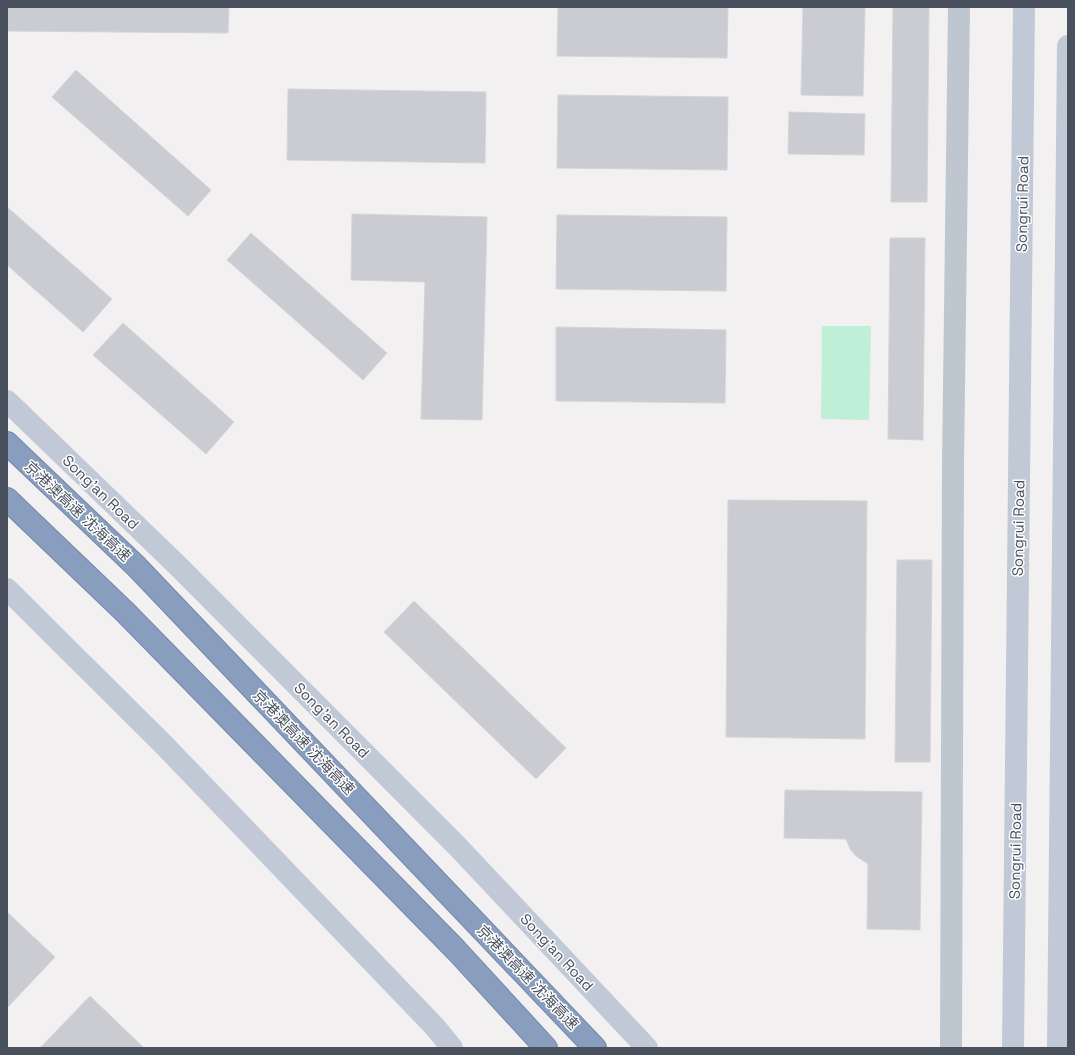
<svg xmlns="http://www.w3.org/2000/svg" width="1075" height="1055" viewBox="0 0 1075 1055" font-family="'Space Grotesk','Noto Sans SC',sans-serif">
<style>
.green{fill:#c0efd7}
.building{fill:#caccd2;stroke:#d4d5db}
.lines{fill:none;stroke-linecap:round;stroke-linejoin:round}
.highway-casing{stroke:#7488aa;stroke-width:24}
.street{stroke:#bec6cf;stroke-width:22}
.secondary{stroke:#c1c9d6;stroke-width:22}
.highway{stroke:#899dbe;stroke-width:22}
.labels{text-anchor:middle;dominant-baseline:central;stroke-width:3;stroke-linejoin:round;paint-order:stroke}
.street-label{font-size:15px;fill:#48515d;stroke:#fff}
</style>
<rect width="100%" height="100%" fill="#f2f0f0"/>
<path class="green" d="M822,326H871L869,420L821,419Z"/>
<path class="building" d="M7,7H229L228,33L7,31Z
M558,7H728L727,58L557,56Z
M803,7H865L863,96L801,95Z
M893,7H929L927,202H891Z
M76,70L211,190L188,216L52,97Z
M288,89L486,92L485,163L287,160Z
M558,95L728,97L727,170L557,168Z
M789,112L865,114L864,155L788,154Z
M7,207L112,299L83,332L7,265Z
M352,214L487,217L482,420L421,419L425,282L351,280Z
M557,215L727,217L726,291L556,289Z
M251,233L387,353L363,380L227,260Z
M890,238H925L923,440L888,439Z
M123,323L234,422L206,454L93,355Z
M556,327L726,330L725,403L556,401Z
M728,500L867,501L865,739L726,737Z
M897,560H932L930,762H895Z
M414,601L566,748L536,779L384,632Z
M785,790L922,792L920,930L867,929L868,864L856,856L850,849L846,839L784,838Z
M7,912L55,957L7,1008Z
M90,996L144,1048H40Z"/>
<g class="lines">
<defs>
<path id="highway" d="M7,443L136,566L595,1048
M7,499L125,612L456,950L546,1048"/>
</defs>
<use href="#highway" class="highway-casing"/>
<path class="street" d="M951,1048L953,464L959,7"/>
<path class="secondary" d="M7,401L176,564L458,847L647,1048
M7,589L165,746L435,1027L452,1048
M1013,1048L1024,7
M1058,1048L1068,46"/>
<use href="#highway" class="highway"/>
</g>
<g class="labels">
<g class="street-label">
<text transform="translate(1022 204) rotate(-89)">Songrui Road</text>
<text transform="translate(101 492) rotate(44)">Song'an Road</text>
<text transform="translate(78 511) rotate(43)">京港澳高速 沈海高速</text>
<text transform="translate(1018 528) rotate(-89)">Songrui Road</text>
<text transform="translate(332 720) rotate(45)">Song'an Road</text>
<text transform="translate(304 742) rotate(46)">京港澳高速 沈海高速</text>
<text transform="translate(1015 851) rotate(-89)">Songrui Road</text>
<text transform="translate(557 952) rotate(47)">Song'an Road</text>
<text transform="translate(528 977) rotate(46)">京港澳高速 沈海高速</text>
</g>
</g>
<rect width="1075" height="1055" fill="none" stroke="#48515d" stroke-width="16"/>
</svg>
